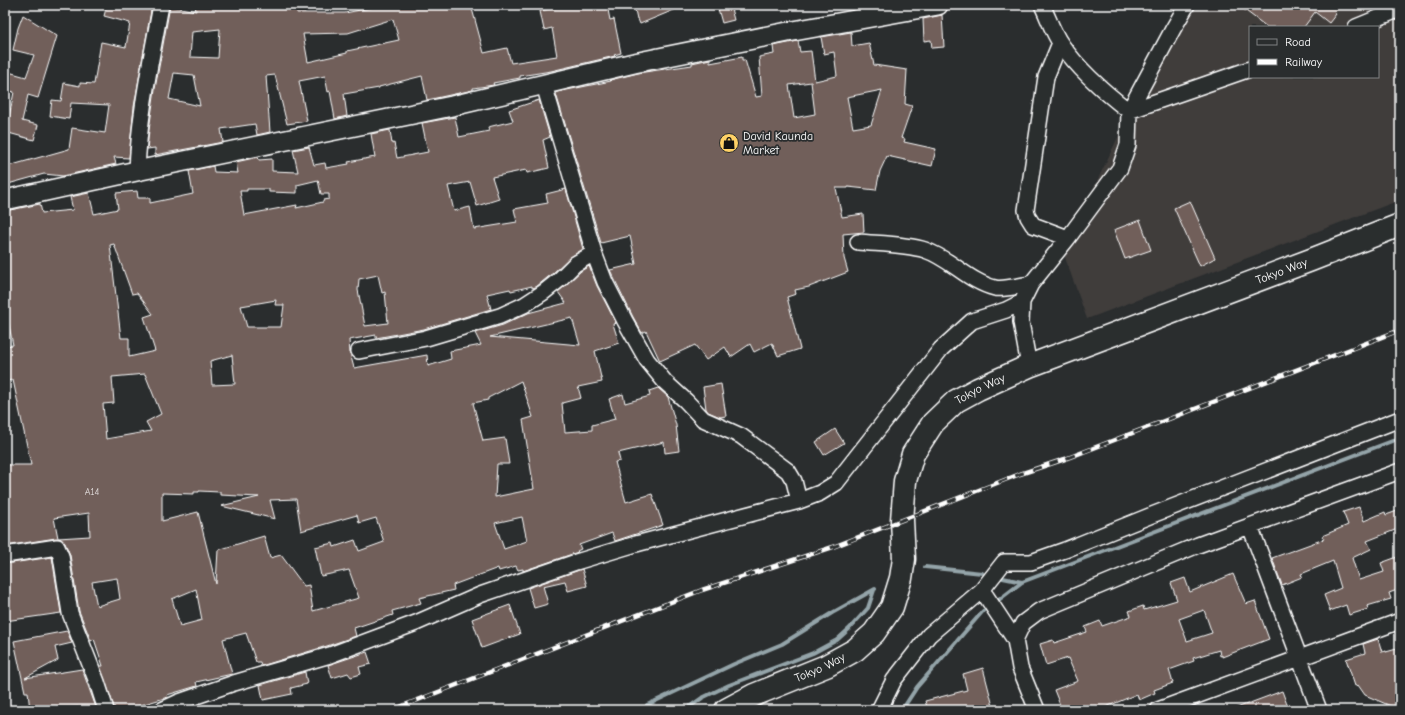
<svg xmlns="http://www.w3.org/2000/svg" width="1405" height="715" viewBox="0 0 1405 715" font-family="'Comic Neue',sans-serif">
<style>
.built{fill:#3f3c3b;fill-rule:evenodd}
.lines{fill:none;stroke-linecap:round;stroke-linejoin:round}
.stream{stroke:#94a4a9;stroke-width:4}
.building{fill:#715f5a;stroke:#fff;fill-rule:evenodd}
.minor-casing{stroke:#fff;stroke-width:18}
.tertiary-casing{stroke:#fff;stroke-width:22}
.secondary-casing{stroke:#fff;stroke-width:25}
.minor{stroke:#2a2d2e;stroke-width:15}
.tertiary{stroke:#2a2d2e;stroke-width:19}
.secondary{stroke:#2a2d2e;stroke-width:22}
.rail-casing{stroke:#fff;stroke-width:4.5}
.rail{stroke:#2a2d2e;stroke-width:3;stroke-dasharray:9;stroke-linecap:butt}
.labels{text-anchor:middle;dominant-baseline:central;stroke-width:3.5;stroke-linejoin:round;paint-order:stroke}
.number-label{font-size:10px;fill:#dcd7d6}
.poi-label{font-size:12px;fill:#fff;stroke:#2a2d2e;text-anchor:start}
.street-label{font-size:12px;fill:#fff;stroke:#2a2d2e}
</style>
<rect width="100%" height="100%" fill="#2a2d2e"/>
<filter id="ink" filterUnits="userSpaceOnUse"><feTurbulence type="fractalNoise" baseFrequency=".025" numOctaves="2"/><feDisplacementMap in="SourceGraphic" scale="8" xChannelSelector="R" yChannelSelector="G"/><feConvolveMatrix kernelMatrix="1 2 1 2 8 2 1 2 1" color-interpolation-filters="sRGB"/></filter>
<g filter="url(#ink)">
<path class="built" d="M1187,5H1400V200L1087,319L1063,252L1155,60ZM1250,27H1378V77H1250Z"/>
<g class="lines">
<path class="stream" d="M925,567L982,573
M1003,578L1022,582
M996,602L1022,582L1400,438
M647,705L734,664L782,644L832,613L875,589
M685,710L702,698L729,685L813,653L837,640L849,629L868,608L874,590
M902,710L917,687L983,611"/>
</g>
<path class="building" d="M107,5H152L134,107L129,158L114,157L116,164L63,176L44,174L8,184V181L5,182V167L69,149L72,128L105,133L109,105L71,103L69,119L50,116L52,100L61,101L64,83L80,86V83L94,84L101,42L126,47L130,23L104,16Z
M195,5H297V13H345L385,5H471L484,53L507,48L511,63L557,56L552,28L544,30L540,11L565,6L564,5H607L610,20L614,19L621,53L614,55L615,56L551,71L520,76V78L493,83L494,85L473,88V90L427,100L422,76L379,87V88L344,94L347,116L335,119L330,91L328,92L325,76L299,81L307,121L287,124L275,75L266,76L270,132L257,135L255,124L221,129L223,142L155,155V148L147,149L149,130L155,89L170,6L196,11ZM393,19L399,40L347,51V53L308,62L303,34L348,33ZM220,29L218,58L190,57L192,32ZM174,73L194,75L200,106L169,99Z
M634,5H686L640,24L638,19H637Z
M717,5H730L734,20L722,23Z
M1238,5H1342L1334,13L1336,14L1329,23L1315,12L1304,27H1267Z
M23,15L57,36L38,98L28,95L22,121L38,125L34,140L5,132V116L9,117L14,92L5,89V71L26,77L34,55L13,50L18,28Z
M942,15L944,47L932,48L931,40L924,41L923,19Z
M851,32L852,46L869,43L874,65L907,70L905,104L912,106L901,138L905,139L904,142L936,149L932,166L887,156L880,171L876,190L848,187V188H836L842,217L863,214L864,232L843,234L844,258L848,272L809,287L795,290L796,294L787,297L800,349L778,356L772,343L754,352L750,344L731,357L725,347L706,360L695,345L660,361L646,331L642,333L633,317L610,270L636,264L630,236L601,243L556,94L557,92L611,81L610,80L638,73L692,65V63L710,59V63L742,57V60H745L756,97L762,96L759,57L774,54L773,46L798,41L800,52L811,51L815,81L837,76L834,52L824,54L821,37ZM811,82L815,114L794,118L789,85ZM882,90L871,125L853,128L847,97Z
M539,100L550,137L543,140L549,168L527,173L526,170L492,177L499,199L477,206L470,182L448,186L454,211L470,207L474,229L517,222L514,209L548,203L546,194L566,189L583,249L569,258L553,273L536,287L532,288V286L511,291L510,289L487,294L491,309L424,329L376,338V335L349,340L350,353L354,368L427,355L428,366L451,359L450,351L481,345L475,333L503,325L528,313L566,303L558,292L581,271L589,266L597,286L616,323L613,324L619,343L595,351L602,382L578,387L581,398L562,403L565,432L592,430V425L615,419L609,399L623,394L625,403L650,396L649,391L658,388L668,397L676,425L679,451L665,453L664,442L618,453L620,461L615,462L626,502L652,494L663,525L615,541L612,533L579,545L581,549L577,551L578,552L523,571V569L518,570L516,566L499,571L498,568L453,585L454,590L419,598L421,603L392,611L393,615L354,628L356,636L327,646L261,666L260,662H256L246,633L223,639L232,674L196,682L197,686L167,695L168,697L131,708V710H115L100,666H103L94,639L91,641L79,611L70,555L65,543L61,539L56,538L5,546V465H31L13,380L5,381V346L13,345L8,321H5V211L40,204L42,213L73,210L70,197L89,193L94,214L118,209L116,193L137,191L138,198H150V203L193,194L189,171L213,166L214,172L238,173L236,162L258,157L259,160L272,159V171L298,172L293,150L309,147L314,165L325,163L326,168L349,164L348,162L375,157L371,134L390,130L392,144L394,143L397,158L428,152L422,123L455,117L459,137L489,131L488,127L513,121L509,110ZM318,180L321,194H329V199L323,200V202L296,208L297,205L244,215L240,191H247V189H269V192L297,193V185ZM114,244L132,294L137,293L153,314L144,317L155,351L129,357V338H121L110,245ZM378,275L382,293L385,292L388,323L365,326L358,290L359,279ZM276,300L275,305H284L281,327H247L241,306ZM572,318L580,345L490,337ZM232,355L235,384L212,385L210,361ZM145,374L161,414L146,422L151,431L106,439L103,404L114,403L112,377ZM521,381L533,417L523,420L534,489L495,497L497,464H509L505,438L483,441L473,403L488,400V398ZM199,491L220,492V495L259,497L221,506L275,519L270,500L296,499L301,531L357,515L359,523L376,518L384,542L359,551L355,540L334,547L333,543L315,547L321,576L349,570L359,598L313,611L309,585L304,586L281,555L270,558L264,536L218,550L216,584L198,512L162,521V493L194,494V492H199ZM89,513L90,536L58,538L54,518ZM522,517L527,541L504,549L495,523ZM117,578L120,599L97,606L92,582ZM196,589L202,620L180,626L172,599Z
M1190,201L1215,258L1200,266L1174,208Z
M1140,220L1151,250L1125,259L1114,230Z
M721,384L726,416L720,417L708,412L706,409L703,387Z
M835,429L844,443L824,455L816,442Z
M1359,507L1364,521L1385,512L1386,515L1400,510V528L1367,541L1371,549L1352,558L1359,580L1384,572L1381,563L1400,556V589L1389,593L1391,599L1367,606L1368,609L1349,615L1346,605L1330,611L1324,595L1341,588L1333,561L1301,574L1302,577L1282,585L1272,558L1324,539L1322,536L1348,525L1343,512Z
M52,557L61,613L5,621V605H7L5,592V564Z
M582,569L587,586L568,591L565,581L543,586L548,604L534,608L528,588Z
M1233,574L1246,604L1255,601L1269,639L1222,657V655L1220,656L1219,650L1193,658L1194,661L1169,670L1173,683L1154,690L1155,693L1139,700L1137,694L1099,710H1062L1054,690L1078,681L1068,658L1046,665L1040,644L1053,640L1054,643L1087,632L1085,627L1100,621L1102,626L1131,616L1129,611L1143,606L1144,610L1177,600L1171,583L1185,578L1190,592ZM1204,610L1212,633L1187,641L1179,619Z
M510,605L520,634L482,648L472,619Z
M67,631L72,643L55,647L58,660L25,678L82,669L97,710H78V707L30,710L28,692H25L14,641Z
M1378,639L1382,652L1386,651V652L1400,648V710L1365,695L1358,685L1355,686L1346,659L1365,653L1363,644Z
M367,652L371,664L359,667L361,674L351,677L348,673L332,678L328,665Z
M983,668L994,710H973L972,706L956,710H928L925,701L967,690L963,674Z
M305,672L307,684L291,688L292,694L263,700L260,685Z
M1282,691L1289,710H1234V709Z"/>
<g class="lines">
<defs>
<path id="minor" d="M1042,5C1048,17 1053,33 1061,44C1079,70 1104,92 1129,111L1173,29L1187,5
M1356,27L1400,9
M1060,43L1046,77L1026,210L1028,217L1033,225L1068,238
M544,85L594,253L605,282L625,321L647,360L665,382L686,401L703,419L741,436L788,471L794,481L799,501
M137,171C139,115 151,60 161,5
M858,242C879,244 905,244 925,250C950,258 969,282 995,288C1004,290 1021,285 1031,284
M359,351L426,338L500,316L524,305L544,292L559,280L575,264L594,253
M1029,366L1021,322L1022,302L1031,284L1068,238L1120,168L1128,145L1129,111L1250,69
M1250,526L1319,710
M5,555L57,547L61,556L70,613L97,682L106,710
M982,590L1015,640
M162,710L179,702L234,683L330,655L416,623L480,595L576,562L636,544L799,501L820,493L836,483L941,349L972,321L1006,310L1022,302
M879,710L894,680L929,635L982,590L1004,562H1031L1065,550L1152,515L1400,419
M1037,710L1020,668L1015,640L1023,623L1039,611L1198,545L1400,471
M1158,710L1400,621"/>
<path id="tertiary" d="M5,200L141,170L452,106L634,63L788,32L938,5"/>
<g id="secondary">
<path id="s1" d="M726,710L754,695L826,666L855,650L874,633L892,607L901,578L904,559L902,520L905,481L913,454L933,423L956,401L978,389L1029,366L1311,260L1400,225"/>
</g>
</defs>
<use href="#minor" class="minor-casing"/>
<use href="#tertiary" class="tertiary-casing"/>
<use href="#secondary" class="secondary-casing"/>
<use href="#minor" class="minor"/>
<use href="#tertiary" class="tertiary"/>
<use href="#secondary" class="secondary"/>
<defs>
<path id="rail" d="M392,710L702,590L833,547L1020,474L1065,459L1400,330"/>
</defs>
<use href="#rail" class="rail-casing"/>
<use href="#rail" class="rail"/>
</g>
</g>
<defs>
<symbol id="shop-disc" viewBox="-11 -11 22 22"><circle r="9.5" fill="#ffd166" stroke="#2a2d2e"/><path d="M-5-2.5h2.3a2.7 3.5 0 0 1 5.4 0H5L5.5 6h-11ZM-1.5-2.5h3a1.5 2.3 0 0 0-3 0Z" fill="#111"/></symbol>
</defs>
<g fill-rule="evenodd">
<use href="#shop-disc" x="718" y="132" width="22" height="22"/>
</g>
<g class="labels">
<g class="number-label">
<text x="92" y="492">A14</text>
</g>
<g class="poi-label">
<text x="743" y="136">David Kaunda<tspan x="743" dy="14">Market</tspan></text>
</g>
<g class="street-label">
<text stroke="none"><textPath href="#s1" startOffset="775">Tokyo Way</textPath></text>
<text stroke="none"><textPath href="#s1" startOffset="451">Tokyo Way</textPath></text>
<text stroke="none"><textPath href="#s1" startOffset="103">Tokyo Way</textPath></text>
</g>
</g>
<rect width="1405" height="715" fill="none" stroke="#2a2d2e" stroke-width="20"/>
<rect x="10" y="10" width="1385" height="695" fill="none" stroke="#fff" stroke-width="1.5" filter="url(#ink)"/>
<rect x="1249" y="26" width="130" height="52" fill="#2a2d2e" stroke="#7f8182"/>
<rect x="1257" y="39" width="20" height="6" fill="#2a2d2e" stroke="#7f8182"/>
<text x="1285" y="46" font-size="12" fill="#ffffff">Road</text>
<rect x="1257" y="59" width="20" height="6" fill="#ffffff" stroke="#7f8182"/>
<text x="1285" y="66" font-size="12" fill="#ffffff">Railway</text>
</svg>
